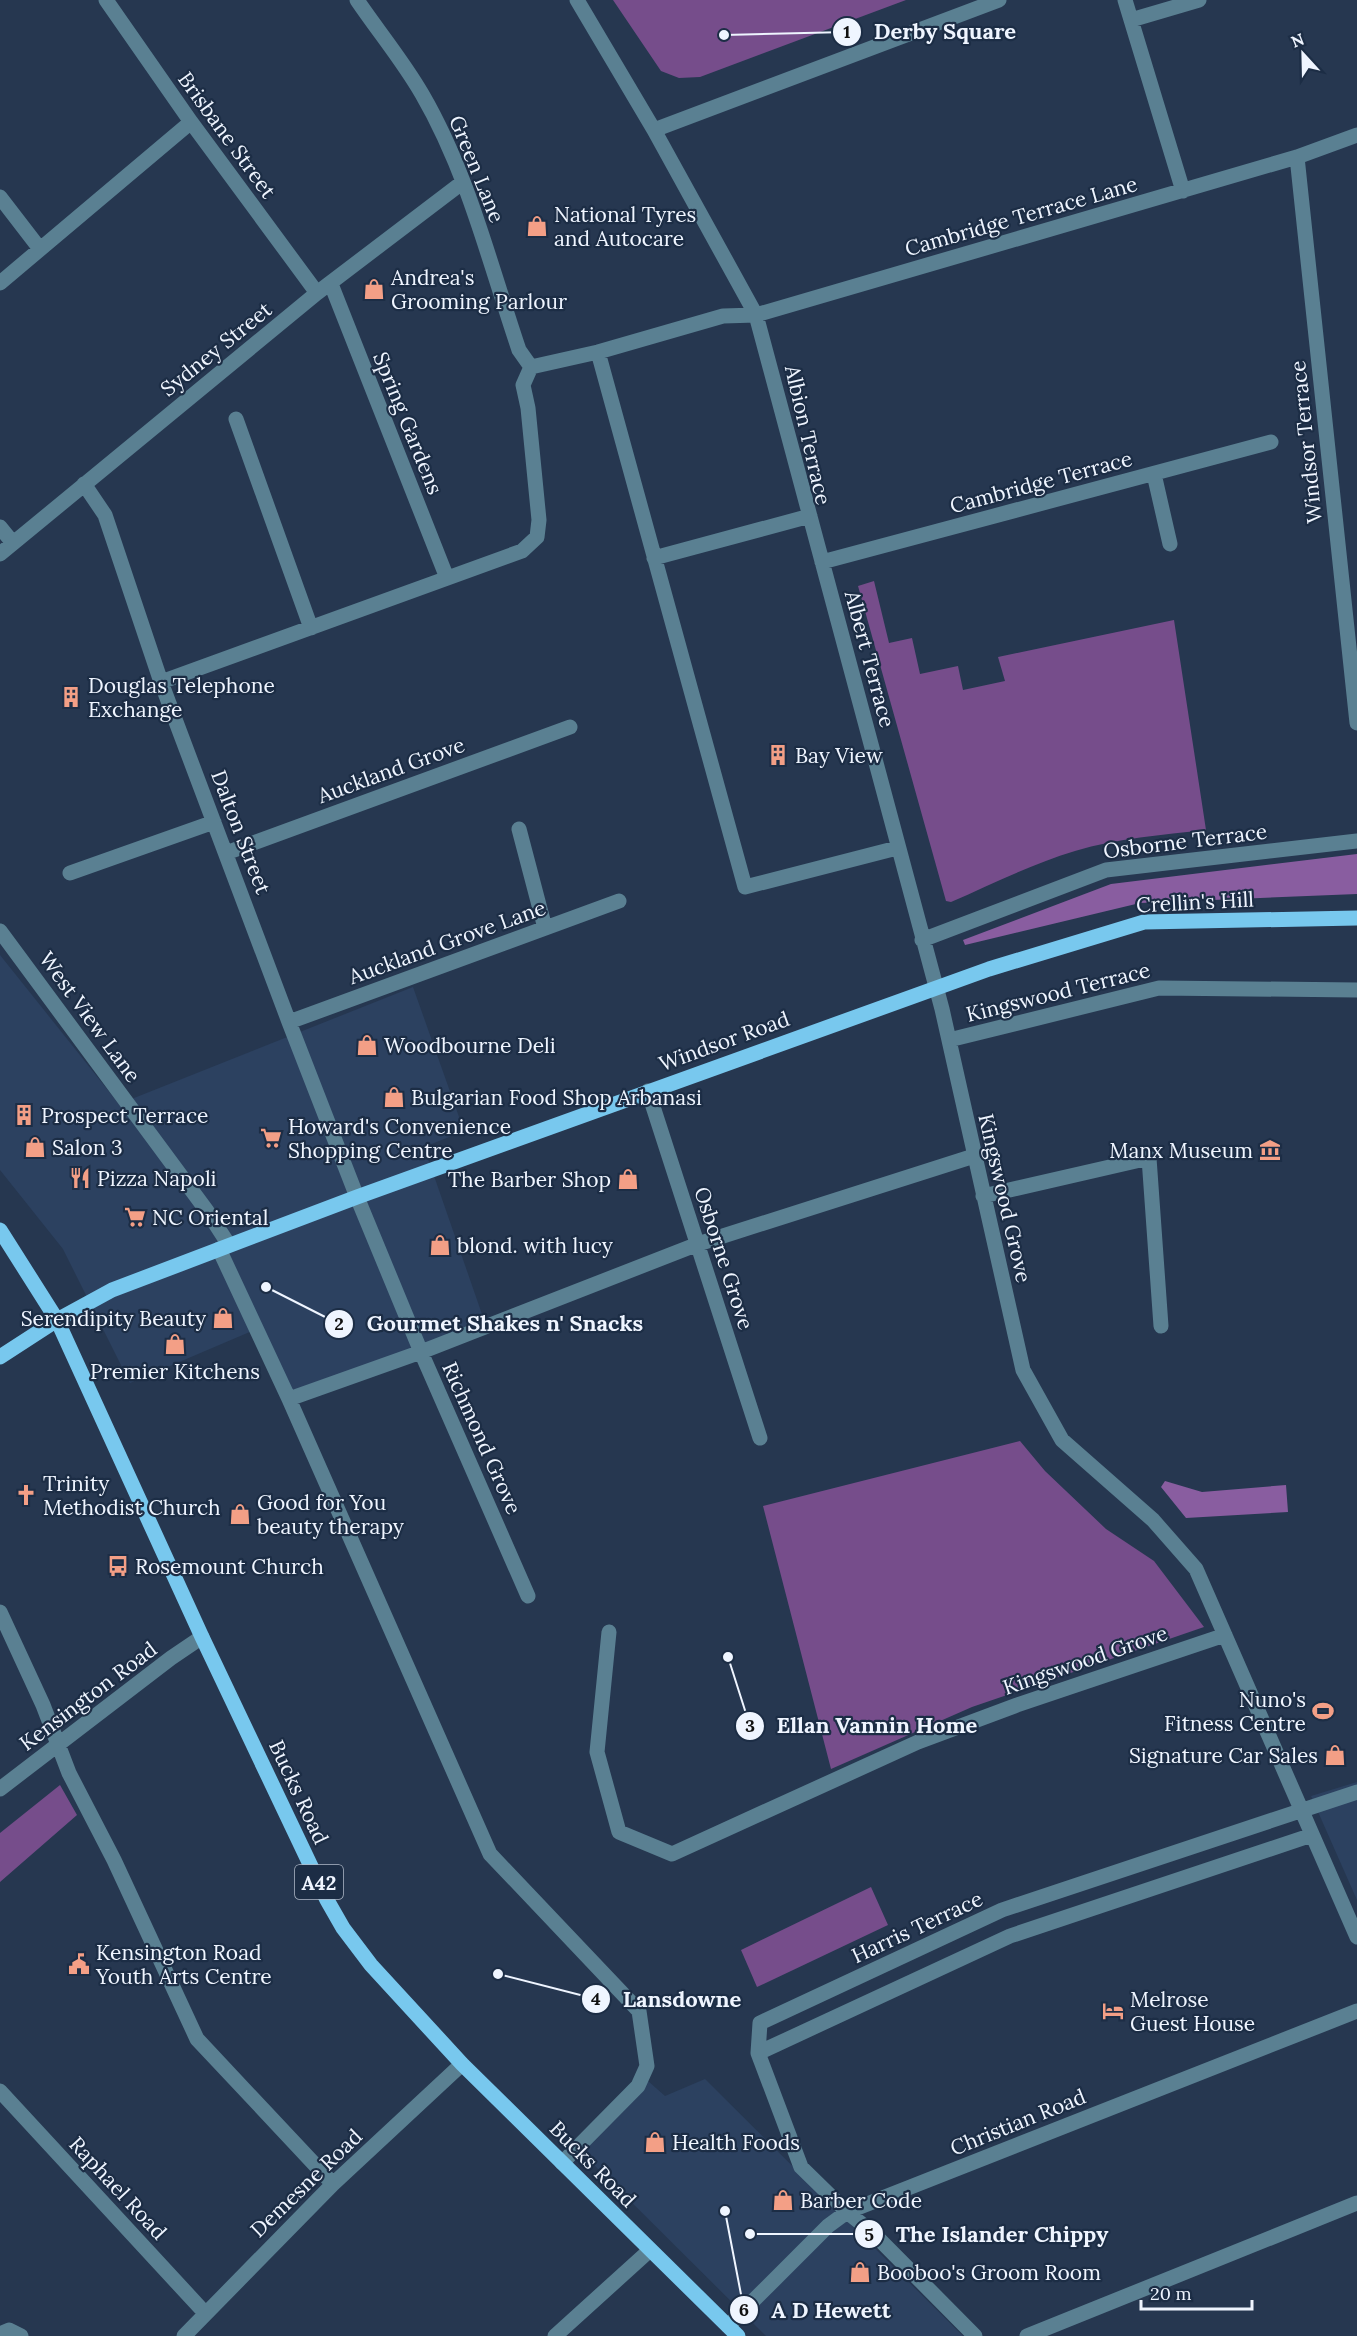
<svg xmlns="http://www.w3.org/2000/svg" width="1357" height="2336" viewBox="0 0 1357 2336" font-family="Lora,serif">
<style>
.built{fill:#2c4160}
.green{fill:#764d8b}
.forest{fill:#895da0}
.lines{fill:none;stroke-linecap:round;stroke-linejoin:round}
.minor{stroke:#5a8092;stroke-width:15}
.major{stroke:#78c8ee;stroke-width:15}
.labels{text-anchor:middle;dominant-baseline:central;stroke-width:4.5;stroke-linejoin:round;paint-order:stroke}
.shield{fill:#1c2d45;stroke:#b0b9c7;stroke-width:1.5}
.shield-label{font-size:20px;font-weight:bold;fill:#eff5ff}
.street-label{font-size:21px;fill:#eff5ff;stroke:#1c2d45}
.poi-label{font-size:21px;fill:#eff5ff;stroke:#1c2d45;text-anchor:start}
.leader{fill:none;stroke:#eff5ff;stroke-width:2}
.callout-dot{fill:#eff5ff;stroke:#1c2d45;stroke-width:2}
.mark-label{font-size:18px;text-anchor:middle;font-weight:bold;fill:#111}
.callout-label{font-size:22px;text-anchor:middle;font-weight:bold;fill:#eff5ff;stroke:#1c2d45;stroke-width:4.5;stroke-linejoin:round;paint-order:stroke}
</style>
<rect width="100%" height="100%" fill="#263750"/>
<path class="built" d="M0,955L119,1104L413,987L464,1131L424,1147L484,1320L285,1398L252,1331L130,1383L63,1249L0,1170Z
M1357,1782V1900L1311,1796Z
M705,2079L963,2336H766L585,2156L586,2144L648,2081L665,2096Z"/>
<path class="green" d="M613,0H906L700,77L679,78L661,71Z
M874,581L889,643L912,638L920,674L958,666L963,690L1005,681L998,657L1174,620L1206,830C1162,835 1118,838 1075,851C1032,864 992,884 951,902L946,901L858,586Z
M1020,1441L1045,1471L1106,1529L1154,1561L1204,1627L972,1707L831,1769L763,1506Z
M60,1785L77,1815L0,1882V1833Z
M871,1887L888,1925L757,1987L741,1950Z"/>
<path class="forest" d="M1357,854V894L1140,903L965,945L963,940L1111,884Z
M1165,1481L1202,1492L1286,1485L1288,1512L1186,1518L1161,1487Z"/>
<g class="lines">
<path class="minor" d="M106,0L191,122L317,293
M357,0C378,31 403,61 422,94C468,173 490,265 519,350L531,367
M577,0L654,130L756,315L942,1009L1023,1370L1062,1440L1153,1520L1196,1569L1357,1937
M1125,0L1183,191
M1131,20L1199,0
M654,130L999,0
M1297,157L1357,723
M0,197L40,249
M0,283L191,122
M331,284L447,578
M598,352L745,887L897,848
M236,419L311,628
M1154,474L1170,544
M84,484L105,515L161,682L289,1022L357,1197L421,1352L528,1596
M0,527L13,543
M0,554L317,293L463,182
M654,558L810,516
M822,562L1271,442
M161,682L522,551L537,537L539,520L528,408L523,385L531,367L598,352L723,316L756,315L1297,157L1357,135
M519,829L545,928
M226,853L570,727
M70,873L214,822
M0,931L207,1211L229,1245
M922,940L1106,870L1357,841
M289,1022L619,901
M949,1040L1159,988L1357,990
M648,1091L760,1438
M983,1196L1149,1158L1161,1326
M219,1249L289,1399L490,1854L639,2011L647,2066L638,2086L562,2163
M289,1399L421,1352L698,1244L974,1156
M0,1612L43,1705L69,1773L114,1860L197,2039L333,2184
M609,1632L597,1752L619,1832L672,1854L918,1742L1017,1705L1225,1635
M0,1789L171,1658L202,1637
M758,2053L1010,1936L1312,1835
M0,2091L205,2313
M728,2326L828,2226L847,2212L1357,2011
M0,2334L9,2330L21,2336
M184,2336L333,2184L462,2064
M555,2336L650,2250
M975,2336L873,2233L847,2212L801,2167L758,2053L760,2023L1002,1910L1357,1792
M1027,2336L1357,2203"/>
<path class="major" d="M0,1230L57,1320L202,1637L327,1900L343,1928L371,1965L462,2064L738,2336
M0,1357L57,1320L112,1290L357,1197L989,969L1144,922L1357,918"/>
</g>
<defs>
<symbol id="shop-bare" viewBox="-9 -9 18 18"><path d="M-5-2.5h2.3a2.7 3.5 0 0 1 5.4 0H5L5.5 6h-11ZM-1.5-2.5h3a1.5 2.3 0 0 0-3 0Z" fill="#f39f86" stroke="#1c2d45" stroke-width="2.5" paint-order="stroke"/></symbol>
<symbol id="building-bare" viewBox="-9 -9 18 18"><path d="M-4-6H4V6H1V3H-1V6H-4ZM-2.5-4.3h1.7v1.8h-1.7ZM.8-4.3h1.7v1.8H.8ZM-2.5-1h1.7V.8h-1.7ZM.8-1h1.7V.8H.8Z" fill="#f39f86" stroke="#1c2d45" stroke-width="2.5" paint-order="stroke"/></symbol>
<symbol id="supermarket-bare" viewBox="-9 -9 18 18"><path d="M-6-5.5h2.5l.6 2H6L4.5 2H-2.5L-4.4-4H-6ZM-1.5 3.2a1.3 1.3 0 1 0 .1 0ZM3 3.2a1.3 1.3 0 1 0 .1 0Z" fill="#f39f86" stroke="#1c2d45" stroke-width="2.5" paint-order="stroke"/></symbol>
<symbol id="museum-bare" viewBox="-9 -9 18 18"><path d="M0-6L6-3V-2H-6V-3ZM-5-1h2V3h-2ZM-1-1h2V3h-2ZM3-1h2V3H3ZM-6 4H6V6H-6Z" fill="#f39f86" stroke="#1c2d45" stroke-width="2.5" paint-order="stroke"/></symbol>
<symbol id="restaurant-bare" viewBox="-9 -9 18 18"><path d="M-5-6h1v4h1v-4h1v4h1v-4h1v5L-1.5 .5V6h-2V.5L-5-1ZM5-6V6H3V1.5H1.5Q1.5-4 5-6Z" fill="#f39f86" stroke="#1c2d45" stroke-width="2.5" paint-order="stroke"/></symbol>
<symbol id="church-bare" viewBox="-9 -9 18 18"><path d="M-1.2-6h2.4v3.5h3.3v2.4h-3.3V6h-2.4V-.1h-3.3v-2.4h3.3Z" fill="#f39f86" stroke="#1c2d45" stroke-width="2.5" paint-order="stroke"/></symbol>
<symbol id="bus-bare" viewBox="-9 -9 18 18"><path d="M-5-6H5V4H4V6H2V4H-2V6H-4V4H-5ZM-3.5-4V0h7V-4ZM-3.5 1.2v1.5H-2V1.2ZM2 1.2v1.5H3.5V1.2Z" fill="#f39f86" stroke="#1c2d45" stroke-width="2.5" paint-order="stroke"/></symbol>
<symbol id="stadium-bare" viewBox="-9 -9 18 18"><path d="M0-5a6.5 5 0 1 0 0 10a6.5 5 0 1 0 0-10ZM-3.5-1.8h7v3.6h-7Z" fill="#f39f86" stroke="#1c2d45" stroke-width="2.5" paint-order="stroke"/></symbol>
<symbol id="civic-bare" viewBox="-9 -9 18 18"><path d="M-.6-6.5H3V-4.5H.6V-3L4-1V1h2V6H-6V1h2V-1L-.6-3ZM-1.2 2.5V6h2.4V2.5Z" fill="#f39f86" stroke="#1c2d45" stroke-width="2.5" paint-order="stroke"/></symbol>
<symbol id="hotel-bare" viewBox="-9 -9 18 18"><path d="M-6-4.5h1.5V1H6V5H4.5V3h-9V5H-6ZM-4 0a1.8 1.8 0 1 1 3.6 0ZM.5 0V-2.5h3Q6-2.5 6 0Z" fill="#f39f86" stroke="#1c2d45" stroke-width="2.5" paint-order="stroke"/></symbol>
</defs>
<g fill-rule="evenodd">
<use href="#shop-bare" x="522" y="211" width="30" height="30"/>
<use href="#shop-bare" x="359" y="274" width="30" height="30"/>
<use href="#building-bare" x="56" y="682" width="30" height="30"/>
<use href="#building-bare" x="763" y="740" width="30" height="30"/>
<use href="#shop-bare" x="352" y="1030" width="30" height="30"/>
<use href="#shop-bare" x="379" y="1082" width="30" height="30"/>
<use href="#building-bare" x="9" y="1100" width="30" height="30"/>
<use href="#supermarket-bare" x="256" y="1123" width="30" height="30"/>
<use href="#shop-bare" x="20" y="1132" width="30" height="30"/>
<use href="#museum-bare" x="1255" y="1135" width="30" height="30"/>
<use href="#restaurant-bare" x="65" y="1163" width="30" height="30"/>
<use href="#shop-bare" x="613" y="1164" width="30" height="30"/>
<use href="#supermarket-bare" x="120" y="1202" width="30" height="30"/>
<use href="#shop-bare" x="425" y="1230" width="30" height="30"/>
<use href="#shop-bare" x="208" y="1303" width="30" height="30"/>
<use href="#shop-bare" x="160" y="1329" width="30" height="30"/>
<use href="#church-bare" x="11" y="1480" width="30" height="30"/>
<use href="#shop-bare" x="225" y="1499" width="30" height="30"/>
<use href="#bus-bare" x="103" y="1551" width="30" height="30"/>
<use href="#stadium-bare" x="1308" y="1696" width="30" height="30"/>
<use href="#shop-bare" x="1320" y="1740" width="30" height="30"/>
<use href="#civic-bare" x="64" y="1949" width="30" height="30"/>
<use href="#hotel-bare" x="1098" y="1996" width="30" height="30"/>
<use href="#shop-bare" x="640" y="2127" width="30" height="30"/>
<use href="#shop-bare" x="768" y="2185" width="30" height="30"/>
<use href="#shop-bare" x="845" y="2257" width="30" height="30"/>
</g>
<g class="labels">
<rect class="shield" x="295" y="1865" width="48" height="34" rx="4.5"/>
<g class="shield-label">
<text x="319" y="1882">A42</text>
</g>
<g class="street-label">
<text transform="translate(227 135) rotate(54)">Brisbane Street</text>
<text transform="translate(477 169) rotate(68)">Green Lane</text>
<text transform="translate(1021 216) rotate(-16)">Cambridge Terrace Lane</text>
<text transform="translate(216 349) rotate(-39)">Sydney Street</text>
<text transform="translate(408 423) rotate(68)">Spring Gardens</text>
<text transform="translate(808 435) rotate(77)">Albion Terrace</text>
<text transform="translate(1306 442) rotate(-96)">Windsor Terrace</text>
<text transform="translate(1041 482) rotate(-15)">Cambridge Terrace</text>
<text transform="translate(870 659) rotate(75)">Albert Terrace</text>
<text transform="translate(391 770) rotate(-20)">Auckland Grove</text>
<text transform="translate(241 832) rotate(69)">Dalton Street</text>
<text transform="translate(1185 841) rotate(-7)">Osborne Terrace</text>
<text transform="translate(1195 902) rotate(-3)">Crellin's Hill</text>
<text transform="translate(447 942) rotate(-20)">Auckland Grove Lane</text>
<text transform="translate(1058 992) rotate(-14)">Kingswood Terrace</text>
<text transform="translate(90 1017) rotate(54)">West View Lane</text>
<text transform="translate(724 1041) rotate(-20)">Windsor Road</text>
<text transform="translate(1005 1198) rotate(77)">Kingswood Grove</text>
<text transform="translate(724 1258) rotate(72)">Osborne Grove</text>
<text transform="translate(482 1438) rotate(66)">Richmond Grove</text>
<text transform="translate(1085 1660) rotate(-19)">Kingswood Grove</text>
<text transform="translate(88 1696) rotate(-37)">Kensington Road</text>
<text transform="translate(299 1792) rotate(65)">Bucks Road</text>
<text transform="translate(917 1927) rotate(-25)">Harris Terrace</text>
<text transform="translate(1018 2122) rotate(-22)">Christian Road</text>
<text transform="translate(593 2164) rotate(45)">Bucks Road</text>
<text transform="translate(306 2183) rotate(-44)">Demesne Road</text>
<text transform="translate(118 2188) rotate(47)">Raphael Road</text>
</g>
<g class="poi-label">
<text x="554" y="214">National Tyres<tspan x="554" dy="24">and Autocare</tspan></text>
<text x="391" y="277">Andrea's<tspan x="391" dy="24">Grooming Parlour</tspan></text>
<text x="88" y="685">Douglas Telephone<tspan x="88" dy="24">Exchange</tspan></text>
<text x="795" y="755">Bay View</text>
<text x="384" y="1045">Woodbourne Deli</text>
<text x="411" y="1097">Bulgarian Food Shop Arbanasi</text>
<text x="41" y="1115">Prospect Terrace</text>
<text x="288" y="1126">Howard's Convenience<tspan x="288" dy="24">Shopping Centre</tspan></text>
<text x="52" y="1147">Salon 3</text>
<text x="1253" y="1150" text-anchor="end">Manx Museum</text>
<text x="97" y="1178">Pizza Napoli</text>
<text x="611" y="1179" text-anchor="end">The Barber Shop</text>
<text x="152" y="1217">NC Oriental</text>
<text x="457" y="1245">blond. with lucy</text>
<text x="206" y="1318" text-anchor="end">Serendipity Beauty</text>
<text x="175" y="1371" text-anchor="middle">Premier Kitchens</text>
<text x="43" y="1483">Trinity<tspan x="43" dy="24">Methodist Church</tspan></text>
<text x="257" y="1502">Good for You<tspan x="257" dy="24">beauty therapy</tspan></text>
<text x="135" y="1566">Rosemount Church</text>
<text x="1306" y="1699" text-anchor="end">Nuno's<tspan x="1306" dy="24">Fitness Centre</tspan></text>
<text x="1318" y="1755" text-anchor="end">Signature Car Sales</text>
<text x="96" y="1952">Kensington Road<tspan x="96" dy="24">Youth Arts Centre</tspan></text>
<text x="1130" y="1999">Melrose<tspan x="1130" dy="24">Guest House</tspan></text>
<text x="672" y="2142">Health Foods</text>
<text x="800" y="2200">Barber Code</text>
<text x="877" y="2272">Booboo's Groom Room</text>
</g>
</g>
<path class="leader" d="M724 35L847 32M266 1287L339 1324M728 1657L750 1726M498 1974L596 1999M750 2234L869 2234M725 2211L744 2310"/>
<g class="callout-dot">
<circle cx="724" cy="35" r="6"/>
<circle cx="266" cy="1287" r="6"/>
<circle cx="728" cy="1657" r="6"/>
<circle cx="498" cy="1974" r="6"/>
<circle cx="750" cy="2234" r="6"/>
<circle cx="725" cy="2211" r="6"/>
<circle cx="847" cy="32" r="15"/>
<circle cx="339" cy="1324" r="15"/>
<circle cx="750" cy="1726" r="15"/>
<circle cx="596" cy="1999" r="15"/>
<circle cx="869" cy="2234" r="15"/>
<circle cx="744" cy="2310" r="15"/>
</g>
<g class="mark-label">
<text x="847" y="38">1</text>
<text x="339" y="1330">2</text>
<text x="750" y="1732">3</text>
<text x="596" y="2005">4</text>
<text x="869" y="2241">5</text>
<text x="744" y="2316">6</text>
</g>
<g class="callout-label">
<text x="945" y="39">Derby Square</text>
<text x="505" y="1331">Gourmet Shakes n' Snacks</text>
<text x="877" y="1733">Ellan Vannin Home</text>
<text x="682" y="2007">Lansdowne</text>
<text x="1002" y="2242">The Islander Chippy</text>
<text x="831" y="2318">A D Hewett</text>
</g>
<g transform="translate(1303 54) rotate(338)" stroke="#1c2d45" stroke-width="4.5" paint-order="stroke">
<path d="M0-4.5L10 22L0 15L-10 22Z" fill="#eff5ff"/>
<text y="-9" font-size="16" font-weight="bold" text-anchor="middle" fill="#eff5ff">N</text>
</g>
<path d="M1141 2300v9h111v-9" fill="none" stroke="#eff5ff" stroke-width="3"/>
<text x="1150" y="2300" font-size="18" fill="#eff5ff" stroke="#1c2d45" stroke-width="4.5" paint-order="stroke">20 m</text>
</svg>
